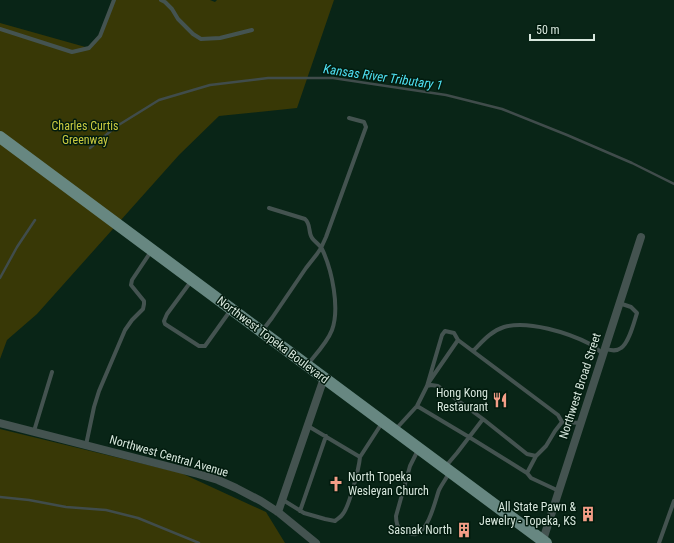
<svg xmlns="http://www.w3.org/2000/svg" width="674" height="543" viewBox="0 0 674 543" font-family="'Roboto Condensed',sans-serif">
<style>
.green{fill:#383806}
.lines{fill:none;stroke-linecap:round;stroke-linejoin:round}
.stream{stroke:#404c4b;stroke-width:2.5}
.lane{stroke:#445350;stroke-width:4}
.street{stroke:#445350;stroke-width:8}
.primary{stroke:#678781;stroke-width:12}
.labels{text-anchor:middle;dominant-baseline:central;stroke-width:3;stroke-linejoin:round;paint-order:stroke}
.park-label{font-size:12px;fill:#caca40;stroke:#021b0e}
.street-label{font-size:12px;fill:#d7e7dd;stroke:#021b0e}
.poi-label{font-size:12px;fill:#d7e7dd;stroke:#021b0e;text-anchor:end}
.water-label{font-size:13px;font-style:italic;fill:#4fe0f3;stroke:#021b0e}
</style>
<rect width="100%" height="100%" fill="#092517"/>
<path class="green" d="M112,0H210L215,2L217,0H334L297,108L219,116L179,155L37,314L7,340L0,359V23L89,48L100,36Z
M0,429L181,473L266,512L285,543H0Z"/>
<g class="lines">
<path class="stream" d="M90,148L117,126L159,100L210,85L268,78H333L446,95L502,109L567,135L632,163L674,184
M0,278L17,247L35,220
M0,497L29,500L66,507L106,510L138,518L199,543"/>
<path class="lane" d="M161,0L165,2L172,9L178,19L193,34L201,39L220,38L252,30
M0,29L72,52L89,48L100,36L114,0
M269,208L305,219C311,224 308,232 312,238C315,242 320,245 322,249C332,270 340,308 332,330C327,343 316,354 307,365
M192,280L167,314L164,321L165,324L199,346H205L230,311
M262,331L272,318L306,268L317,254L321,248L326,237L366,127L364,122L349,118
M605,349C610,350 616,352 621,348C629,343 634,322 637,313L631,307L619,303
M473,351C482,342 491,331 504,327C528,320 569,333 590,344C595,347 599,350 603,354
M429,382L458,340
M427,386L442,335L445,331L454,333L458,340L558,415L562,422
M417,406L469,437L527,473
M483,419L527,454L536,456L546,446L555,431L562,422L581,423
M308,426L360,457L382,423
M395,430L417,406L427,386L431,385L438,386L483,419L457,453L446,466
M34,431L52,372
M86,445L94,407L99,391L125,330L132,320L143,309L144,304V301L131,285L132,280L152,250
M418,450L410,466L396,516C396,521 397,527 401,531C403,532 405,532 407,533C410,533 413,535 416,534C429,530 435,501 439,490C442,484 446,479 449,473
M536,456L527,473L531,478L559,491
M283,500L304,513L325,519L335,521C337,519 341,517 342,515C349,508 359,468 360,457
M300,511L326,436
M659,543L674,501"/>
<path class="street" d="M0,423L198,474L218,480L236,488L261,501L278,512L316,543
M278,512L324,378
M542,543L641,237"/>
<path class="primary" d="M0,137L546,543"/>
</g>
<defs>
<symbol id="restaurant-bare" viewBox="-9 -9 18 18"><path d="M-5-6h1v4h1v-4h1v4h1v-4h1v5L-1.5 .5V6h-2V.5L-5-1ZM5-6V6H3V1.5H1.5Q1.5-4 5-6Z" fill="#f49e87" stroke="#021b0e" stroke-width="2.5" paint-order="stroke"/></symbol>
<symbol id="church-bare" viewBox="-9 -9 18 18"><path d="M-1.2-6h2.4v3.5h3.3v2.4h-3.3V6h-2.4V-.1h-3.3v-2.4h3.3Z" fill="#f49e87" stroke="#021b0e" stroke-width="2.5" paint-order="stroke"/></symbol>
<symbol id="building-bare" viewBox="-9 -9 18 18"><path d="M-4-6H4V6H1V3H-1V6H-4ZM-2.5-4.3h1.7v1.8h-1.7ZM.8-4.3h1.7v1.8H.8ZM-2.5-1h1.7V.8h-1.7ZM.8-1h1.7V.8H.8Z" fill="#f49e87" stroke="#021b0e" stroke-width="2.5" paint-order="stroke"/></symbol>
</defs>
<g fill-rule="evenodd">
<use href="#restaurant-bare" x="489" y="389" width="22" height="22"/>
<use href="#church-bare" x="325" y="473" width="22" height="22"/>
<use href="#building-bare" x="577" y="503" width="22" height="22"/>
<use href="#building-bare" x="453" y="519" width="22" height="22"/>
</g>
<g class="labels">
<g class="park-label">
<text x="85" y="126">Charles Curtis<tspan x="85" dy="14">Greenway</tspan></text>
</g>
<g class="street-label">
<text transform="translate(273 340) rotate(37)">Northwest Topeka Boulevard</text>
<text transform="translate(580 386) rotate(-72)">Northwest Broad Street</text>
<text transform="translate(169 456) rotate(16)">Northwest Central Avenue</text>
</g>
<g class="poi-label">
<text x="488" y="393">Hong Kong<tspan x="488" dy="14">Restaurant</tspan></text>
<text x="348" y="477" text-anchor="start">North Topeka<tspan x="348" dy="14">Wesleyan Church</tspan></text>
<text x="576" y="507">All State Pawn &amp;<tspan x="576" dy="14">Jewelry - Topeka, KS</tspan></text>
<text x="452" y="530">Sasnak North</text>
</g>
<g class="water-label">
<text transform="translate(383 77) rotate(8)">Kansas River Tributary 1</text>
</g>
</g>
<path d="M530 34v6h64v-6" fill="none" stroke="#d7e7dd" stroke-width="2"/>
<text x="536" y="34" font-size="12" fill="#d7e7dd" stroke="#021b0e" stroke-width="3" paint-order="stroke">50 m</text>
</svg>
